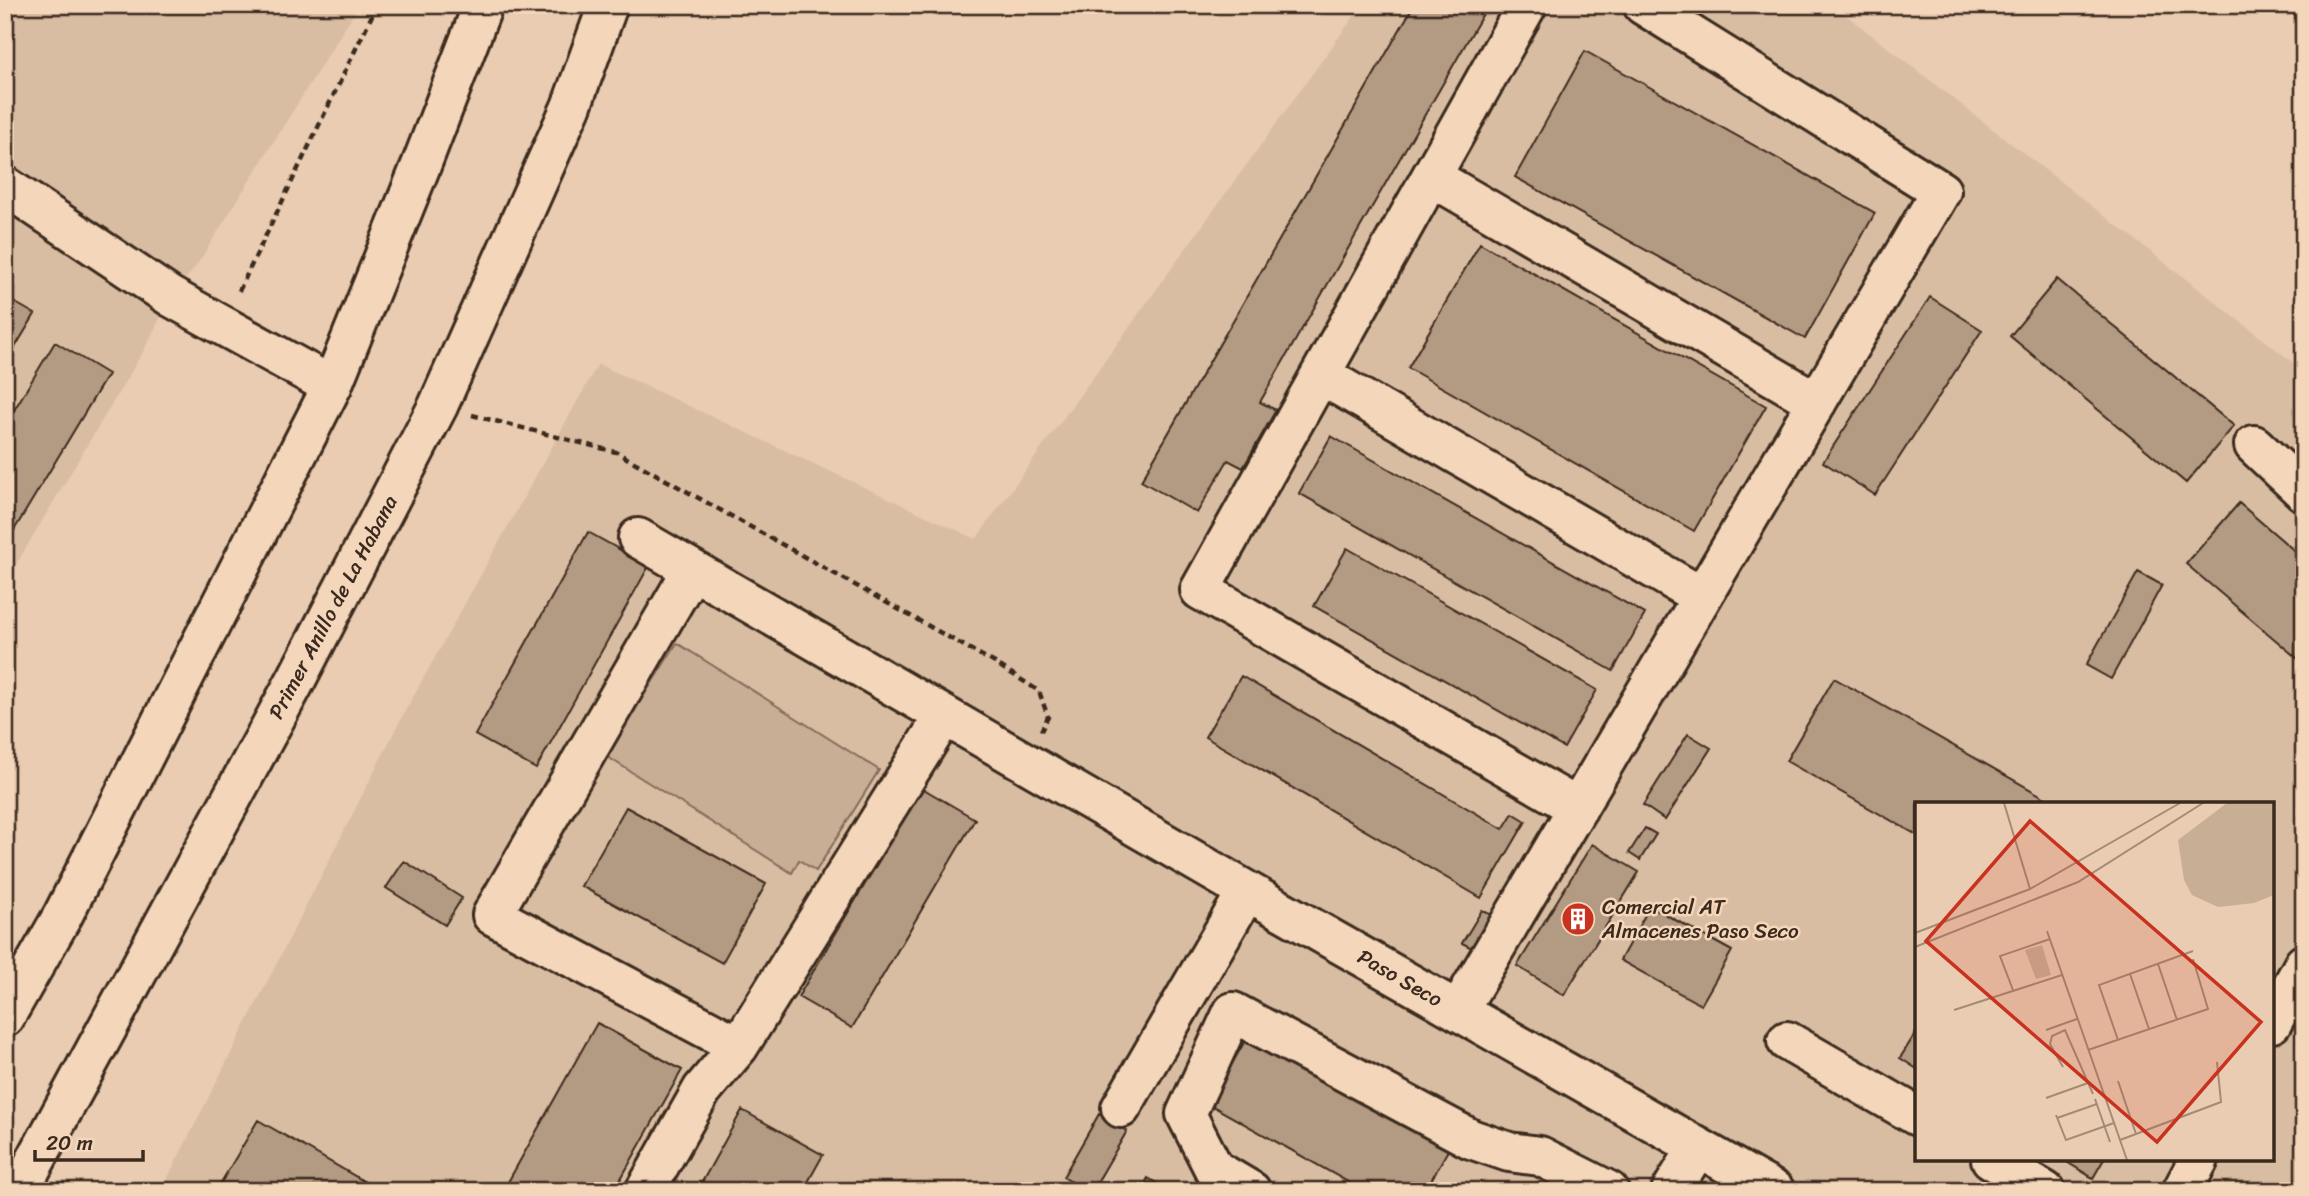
<svg xmlns="http://www.w3.org/2000/svg" width="2309" height="1196" viewBox="0 0 2309 1196" font-family="Sriracha,sans-serif">
<style>
.built{fill:#d9bda3;fill-rule:evenodd}
.green{fill:#c9ae96;stroke:#826c5a;stroke-width:2}
.building{fill:#b39a83;stroke:#3b2a1e;stroke-width:2}
.lines{fill:none;stroke-linecap:round;stroke-linejoin:round}
.minor-casing{stroke:#3b2a1e;stroke-width:44}
.highway-casing{stroke:#3b2a1e;stroke-width:44}
.path{stroke:#3b2a1e;stroke-width:4.5;stroke-dasharray:7 5;stroke-linecap:butt}
.minor{stroke:#f4d6ba;stroke-width:38}
.highway{stroke:#f4d6ba;stroke-width:38}
.labels{text-anchor:middle;dominant-baseline:central;stroke-width:5;stroke-linejoin:round;paint-order:stroke}
.street-label{font-size:21px;fill:#3b2a1e;stroke:#f4d6ba}
.poi-label{font-size:21px;fill:#3b2a1e;stroke:#f4d6ba;text-anchor:start}
.inset-road{fill:none;stroke:#a38b76;stroke-width:2}
.view{fill:#c8321e;fill-opacity:0.15;stroke:#c8321e;stroke-width:3.5}
.inset-edge{fill:none;stroke:#3b2a1e;stroke-width:3.5}
</style>
<rect width="100%" height="100%" fill="#e9ccb1"/>
<filter id="ink" filterUnits="userSpaceOnUse"><feTurbulence type="fractalNoise" baseFrequency=".0143" numOctaves="2"/><feDisplacementMap in="SourceGraphic" scale="14" xChannelSelector="R" yChannelSelector="G"/><feConvolveMatrix kernelMatrix="1 2 1 2 8 2 1 2 1" color-interpolation-filters="sRGB"/></filter>
<g filter="url(#ink)">
<path class="built" d="M5,5H359L197,265L171,297L144,350L5,583Z
M1362,5H1833L2304,371V1191H161L404,713L598,364L976,539ZM1917,804H2272V1159H1917Z"/>
<path class="green" d="M677,643L879,770L816,871L799,860L792,873L606,756Z"/>
<path class="building" d="M1414,5H1488L1260,402L1276,410L1243,468L1228,460L1197,513L1141,481Z
M1585,51L1875,213L1805,339L1515,177Z
M1480,243L1766,406L1694,531L1408,368Z
M2057,279L2234,426L2186,483L2010,336Z
M5,297L35,314L5,364Z
M1930,297L1982,330L1875,495L1823,462Z
M55,342L108,374L13,532L5,528V425Z
M1331,436L1645,614L1613,671L1299,493Z
M2239,503L2304,559V664L2186,564Z
M588,532L649,566L536,769L475,735Z
M1347,548L1597,690L1564,748L1314,606Z
M2138,572L2162,585L2111,679L2086,665Z
M1241,676L1503,829L1513,813L1526,821L1481,898L1205,737Z
M1834,678L2056,804H1917V835L1786,761Z
M1688,734L1711,748L1665,820L1643,805Z
M922,788L975,819L852,1028L798,997Z
M626,807L766,884L722,963L581,886Z
M1645,828L1656,834L1640,860L1629,853Z
M1592,844L1639,872L1564,995L1517,966Z
M404,861L462,898L445,925L386,888Z
M1650,906L1732,951L1701,1005L1620,960Z
M1482,910L1493,916L1474,949L1462,943Z
M597,1023L682,1070L614,1191H503Z
M1917,1031V1069L1900,1058Z
M1250,1032L1451,1145L1425,1191H1364L1209,1104Z
M742,1110L823,1155L803,1191H697Z
M1099,1114L1127,1131L1092,1191H1087L1063,1177Z
M258,1120L377,1189L376,1191H216Z
M2062,1159H2104L2093,1178Z
M1148,1178L1170,1191H1141Z"/>
<g class="lines">
<defs>
<path id="minor" d="M1527,5L1200,590L1578,808
M1432,177L1817,402
M5,186L171,297L332,386
M1321,375L1702,597
M2254,445L2304,492
M638,538L1247,891L1775,1191
M692,570L492,915L739,1046
M1458,1011L1941,191L1643,5
M2272,1023L2304,964
M1787,1041L1917,1116
M1121,1108L1247,891
M1991,1159L2045,1191
M645,1191L702,1090L739,1046L944,716
M1251,1191L1214,1169L1186,1114L1233,1012L1471,1139L1509,1152L1540,1156L1609,1191
M1671,1191L1698,1147
M2182,1191L2199,1159"/>
<path id="highway" d="M5,1017L63,915L332,386L422,163L483,5
M19,1191L297,678L438,406L571,107L608,5"/>
</defs>
<use href="#minor" class="minor-casing"/>
<use href="#highway" class="highway-casing"/>
<path class="path" d="M239,291L377,5
M472,415L616,452L995,663L1039,691L1048,717L1041,731"/>
<use href="#minor" class="minor"/>
<use href="#highway" class="highway"/>
</g>
</g>
<defs>
<symbol id="building-disc" viewBox="-11 -11 22 22"><circle r="9.5" fill="#c8321e" stroke="#f4d6ba"/><path d="M-4-6H4V6H1V3H-1V6H-4ZM-2.5-4.3h1.7v1.8h-1.7ZM.8-4.3h1.7v1.8H.8ZM-2.5-1h1.7V.8h-1.7ZM.8-1h1.7V.8H.8Z" fill="#fff"/></symbol>
</defs>
<g fill-rule="evenodd">
<use href="#building-disc" x="1559" y="900" width="38" height="38"/>
</g>
<g class="labels">
<g class="street-label">
<text transform="translate(333 607) rotate(-62)">Primer Anillo de La Habana</text>
<text transform="translate(1400 978) rotate(30)">Paso Seco</text>
</g>
<g class="poi-label">
<text x="1602" y="907">Comercial AT<tspan x="1602" dy="24">Almacenes Paso Seco</tspan></text>
</g>
</g>
<g transform="translate(1915 802)">
<rect width="359" height="359" fill="#e9ccb1"/>
<path d="M312,1H359V93L339,101L303,105L277,93L269,78L263,38ZM127,143L136,173L121,177L110,148Z" fill="#c9ae96"/>
<path class="inset-road" d="M89,1L115,87M132,129L212,358M0,131L115,87L265,1M0,145L163,80L288,1M243,162L262,218M215,172L234,227M98,188L85,154L135,137M39,208L147,173M131,228L162,217M203,238L184,183L278,149M173,248L293,207L278,157M148,265L135,242L137,234L150,228L178,292M203,279L221,332M131,296L173,281M180,297L195,340M141,313L151,338L199,321M142,316L182,302M205,338L306,300L302,260"/>
<path class="view" d="M115,19L346,220L242,340L11,139Z"/>
<rect width="359" height="359" class="inset-edge"/>
</g>
<rect width="2309" height="1196" fill="none" stroke="#f4d6ba" stroke-width="28"/>
<rect x="14" y="14" width="2281" height="1168" fill="none" stroke="#3b2a1e" stroke-width="2.5" filter="url(#ink)"/>
<path d="M35 1150v10h108v-10" fill="none" stroke="#3b2a1e" stroke-width="3.5"/>
<text x="46" y="1150" font-size="21" fill="#3b2a1e" stroke="#f4d6ba" stroke-width="5" paint-order="stroke">20 m</text>
</svg>
